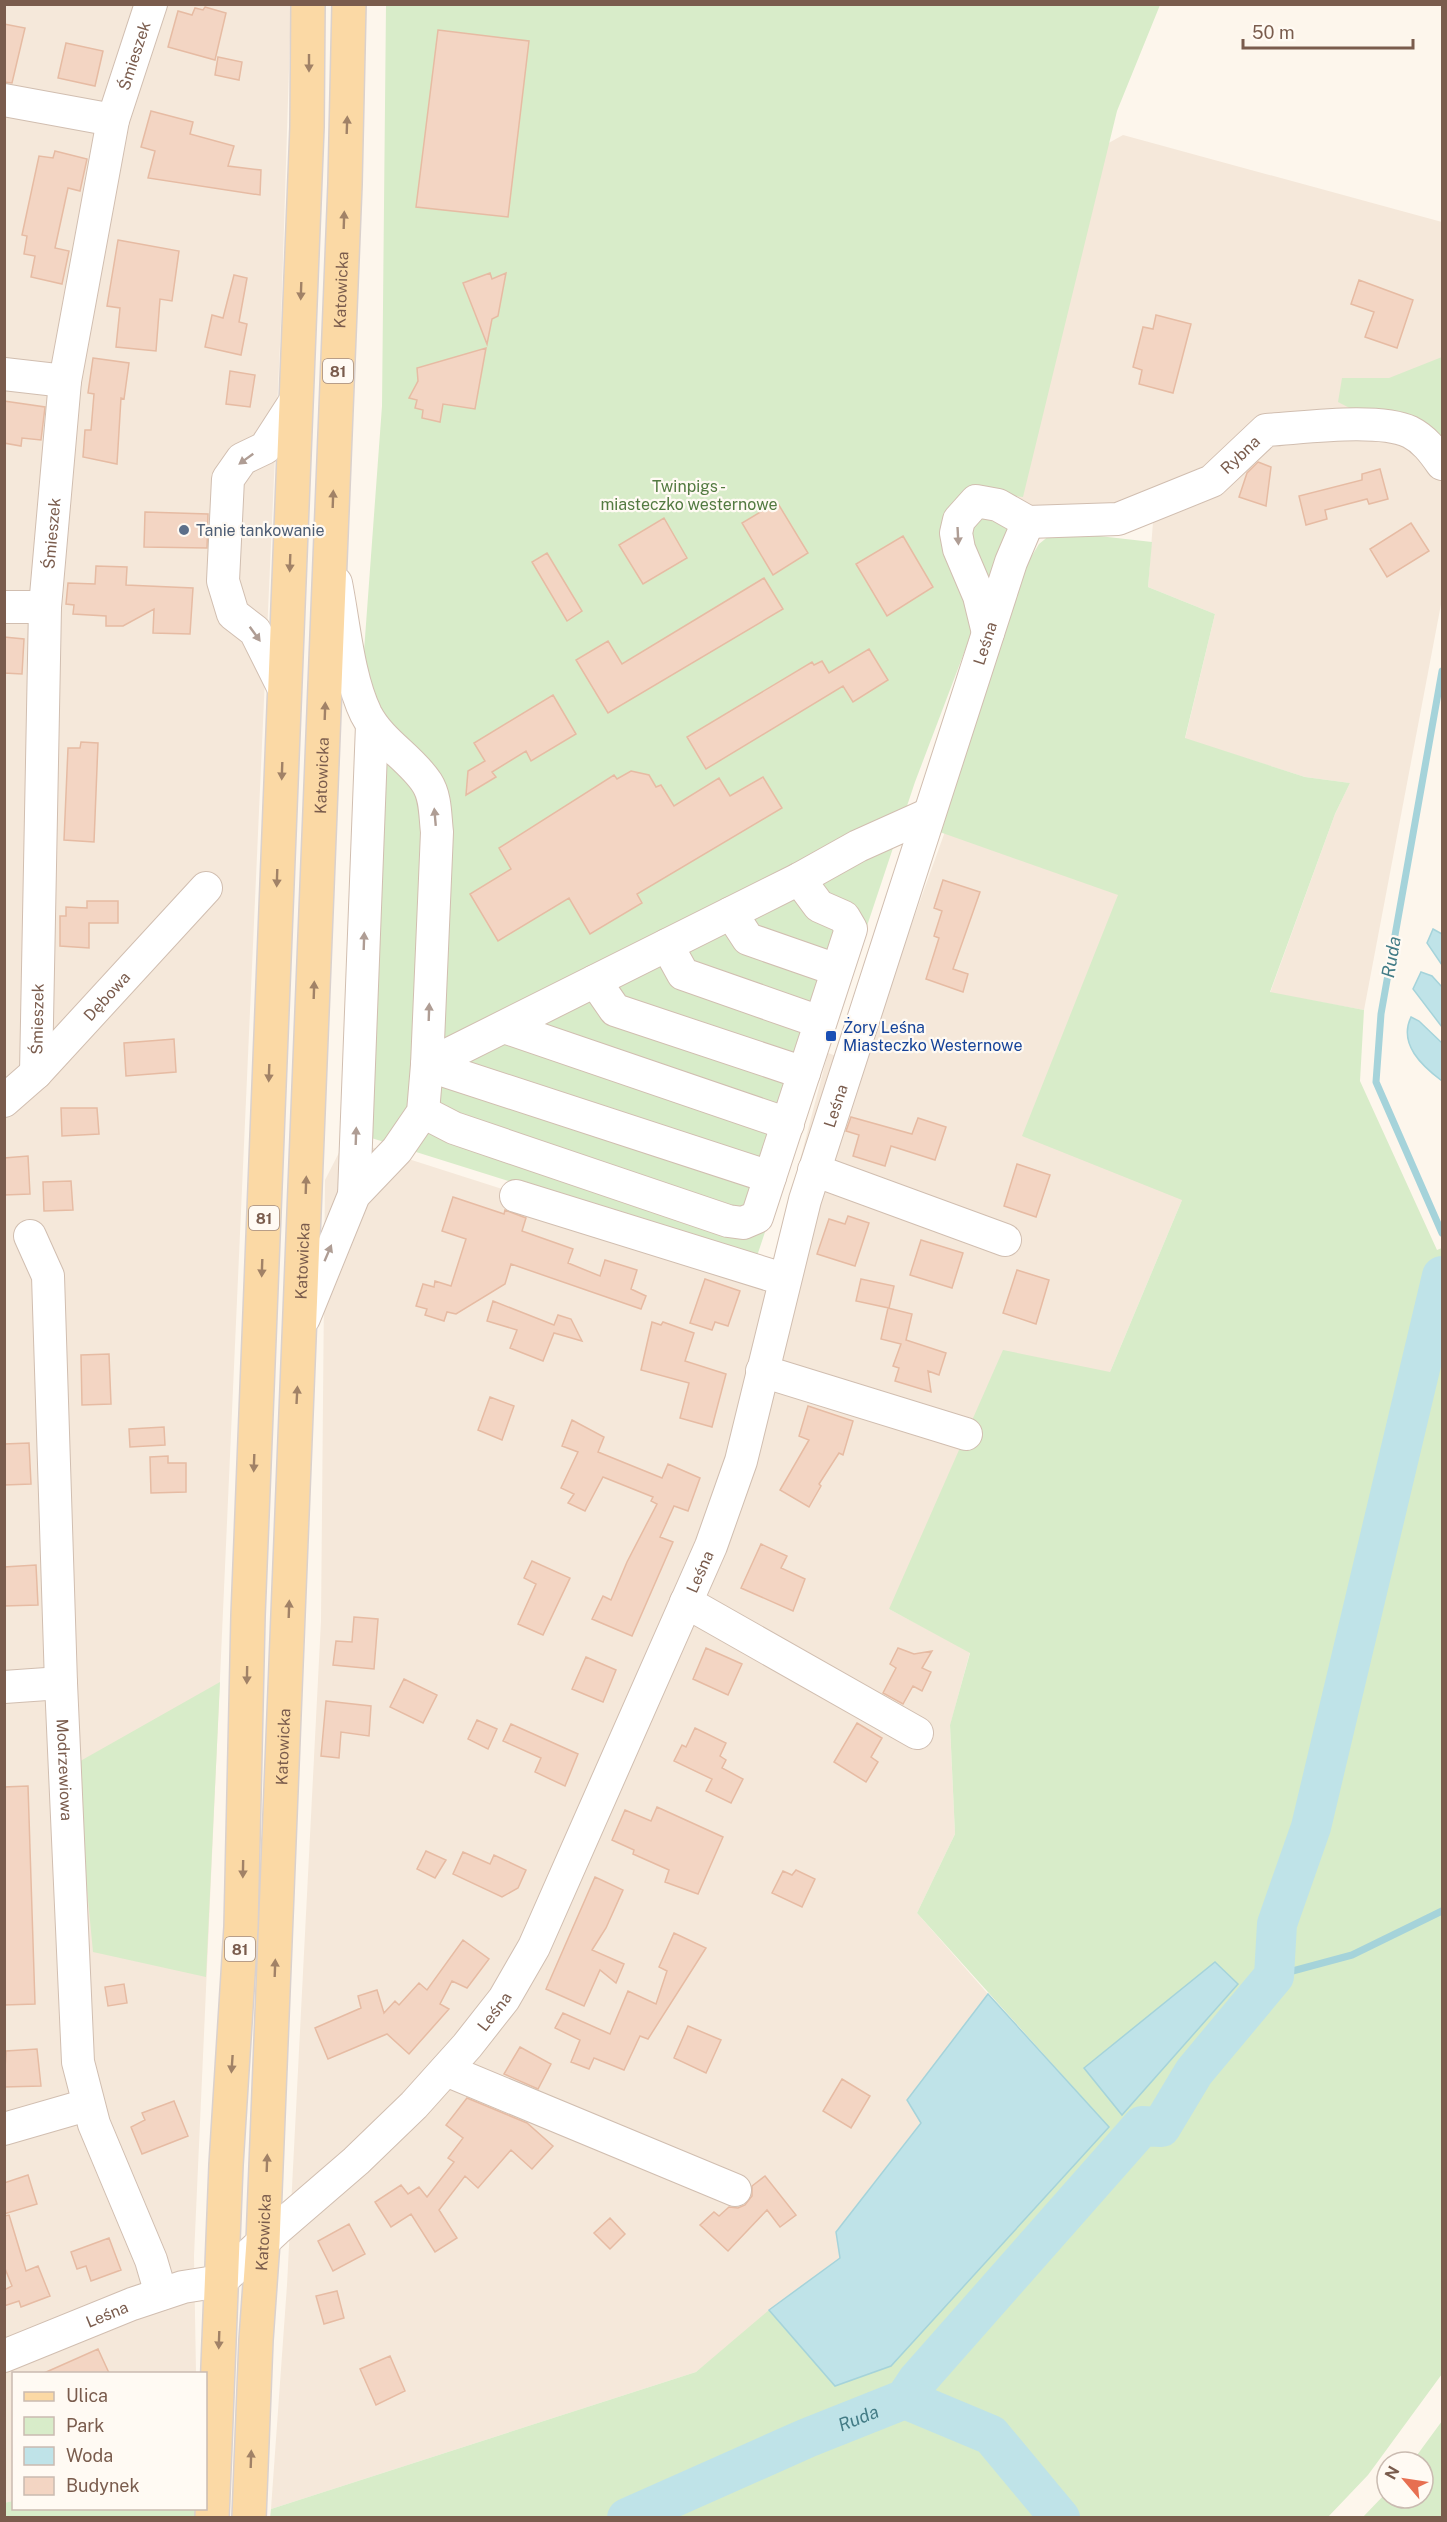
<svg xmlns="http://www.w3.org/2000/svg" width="1447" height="2522" viewBox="0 0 1447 2522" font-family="'Public Sans',sans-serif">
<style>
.residential{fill:#f5e8da}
.green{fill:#d8ecc9}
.water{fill:#bfe3e8;stroke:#a5d3da;stroke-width:1.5}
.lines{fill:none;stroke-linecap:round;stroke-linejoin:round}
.stream{stroke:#a5d3da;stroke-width:7}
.river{stroke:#bfe3e8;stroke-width:40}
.building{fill:#f3d5c3;stroke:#e6bba3;stroke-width:1.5}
.minor-casing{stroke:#d1beb0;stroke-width:34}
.major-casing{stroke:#dad1cd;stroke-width:36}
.minor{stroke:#fff;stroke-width:32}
.major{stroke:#fbd9a5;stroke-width:33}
.oneway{fill:#a18267}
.oneway2{fill:#af9d94}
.service-dot{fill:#5c6f8a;stroke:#fffaf3;stroke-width:2}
.transit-dot{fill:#1a4fb4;stroke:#fffaf3;stroke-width:2}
.labels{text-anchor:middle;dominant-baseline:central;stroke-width:4.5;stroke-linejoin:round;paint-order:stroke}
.shield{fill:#fffaf3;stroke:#a28b7f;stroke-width:1.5}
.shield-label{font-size:15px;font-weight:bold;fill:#7a5c4d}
.street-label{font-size:16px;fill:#7a5c4d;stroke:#fffaf3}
.park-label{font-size:16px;fill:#537a41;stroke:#fffaf3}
.service-label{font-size:16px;fill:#4e5e75;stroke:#fffaf3;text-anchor:start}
.transit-label{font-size:16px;fill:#164399;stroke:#fffaf3;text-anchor:start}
.water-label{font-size:18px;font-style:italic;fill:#437c86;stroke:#fffaf3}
</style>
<rect width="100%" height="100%" fill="#fdf6ec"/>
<path class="residential" d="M5,5H291L281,322L194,2256L196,2373L14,2374L13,2501L5,2503Z
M1123,135L1442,222V599L1364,1010L1270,993L1335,814L1350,783L1305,777L1185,739L1215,614L1148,587L1154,509L1023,515L1009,503L1105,145Z
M956,801L1145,894L1182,1200L1110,1372L889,1609L970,1652L950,1726L955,1834L917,1913L988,1994L928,2075L921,2122L836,2232L840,2258L696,2372L271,2509L287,2285L321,1621L325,1180L346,1139L770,1275L828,1053L861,1065Z"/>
<path class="green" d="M386,5H1160L1117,111L1023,497L1015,496L1008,537L915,782L756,1259L346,1130L358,733L382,406Z
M1442,357V456L1338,402L1342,378H1389Z
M1055,531L1152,542L1148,587L1215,614L1185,738L1305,777L1350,783L1335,814L1270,992L1364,1010L1360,1081L1437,1250L1442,1248V2374L1368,2475L1328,2517L270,2518L271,2509L696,2372L769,2310L835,2386L1109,2127L917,1913L955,1834L950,1725L970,1653L889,1609L1003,1350L1110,1372L1182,1200L1022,1136L1118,895L934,830L1015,584L1039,544Z
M220,1682L206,1977L93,1952L75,1764Z
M1442,2421V2517H1363L1387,2492V2498H1423V2462H1412Z
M13,2501L14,2508L196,2509V2517H5L4,2503Z"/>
<path class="water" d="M1433,929L1442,934V965L1427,943Z
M1421,972L1432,976L1442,987V1027L1413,989Z
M1411,1017L1419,1021L1442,1043V1081C1422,1066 1398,1044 1411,1017Z
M1215,1962L1238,1984L1122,2115L1084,2068Z
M988,1994L1109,2127L891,2366L835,2386L769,2310L840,2258L836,2232L921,2123L907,2100Z"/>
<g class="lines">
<path class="stream" d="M1442,671L1381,1014L1376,1082L1442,1233
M1274,1976L1352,1955L1442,1911"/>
<g class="river">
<path d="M905,2399L917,2381L1142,2126L1161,2127L1194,2072L1274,1976L1277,1924L1311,1827L1442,1276"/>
<path id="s1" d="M627,2518L807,2438L905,2399L991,2435L1060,2518"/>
</g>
</g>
<path class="building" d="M205,7L226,13L215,60L168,47L178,11L192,15L195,8L203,10Z
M4,24L25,28L12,83L4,82Z
M438,30L529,41L508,217L416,207Z
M66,43L103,51L95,86L58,78Z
M218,57L242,62L239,80L215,75Z
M151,111L193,122L190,134L234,146L228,166L261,170L260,195L148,178L155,151L141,147Z
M55,151L87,159L80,191L68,188L55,248L69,251L62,284L31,277L35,256L24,254L27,236L22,235L39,156L53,158Z
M118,240L179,251L172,301L160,299L156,351L116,347L120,308L107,306Z
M490,273L492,279L506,273L498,316L492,319L487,344L463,283Z
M234,275L247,278L239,322L247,324L241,355L205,347L212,315L223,318Z
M1359,280L1413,300L1397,348L1365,337L1374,312L1351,304Z
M1156,315L1191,324L1173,393L1139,384L1142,370L1133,367L1143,327L1153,329Z
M486,348L475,409L443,404L440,422L422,418L423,410L415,408L417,400L409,398L418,381L417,368Z
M93,358L129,363L124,399L121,398L117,464L83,457L85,430H91L94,394L88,393Z
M230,371L255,375L250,407L226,404Z
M4,401L45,407L41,440L22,438L21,446L4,443Z
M1258,462L1271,467L1266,506L1239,497L1247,473Z
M1380,469L1388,499L1369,504L1367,499L1325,510L1327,519L1306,525L1299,496L1362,480V474Z
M777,502L808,553L773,575L742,523Z
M145,512L208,514L207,548L144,547Z
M664,518L687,558L643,584L619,545Z
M1411,523L1429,551L1387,577L1370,549Z
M903,536L933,587L887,616L856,564Z
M547,553L582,611L567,621L532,562Z
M96,566L127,567L126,585L193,588L190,634L153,633L154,609L123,626H106V616L73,614L74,605L66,604L68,583L95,584Z
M764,578L783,609L608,713L576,660L608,641L622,664Z
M4,637L24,639L22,674L4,673Z
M869,649L888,680L853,702L843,686L706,769L687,737L812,662L814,665L822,661L829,673Z
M553,695L576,734L531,761L526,751L492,772L496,777L466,795L468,771L485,761L474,743Z
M81,742L98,743L94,842L64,840L68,748H80Z
M631,771L649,775L656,787L661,785L674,806L719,778L730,796L763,777L782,808L637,894L642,903L590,934L569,898L498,941L470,894L511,869L499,848L614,775L617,779Z
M943,880L980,892L953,969L968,974L963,992L926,979L939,938L934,936L942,911L934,908Z
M87,901H118V923H89V948L60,946V916H66V907L87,908Z
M174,1039L176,1072L126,1076L124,1043Z
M61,1108H97L99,1134L62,1136Z
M851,1117L912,1134L918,1118L946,1127L935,1160L891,1146L885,1166L853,1156L859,1135L846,1131Z
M28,1156L30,1194L4,1195V1158Z
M1017,1164L1050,1175L1036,1217L1004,1206Z
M71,1181L73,1210L44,1211L43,1182Z
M453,1197L504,1214L505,1210L526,1218L522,1231L573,1249L568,1263L600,1276L605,1260L637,1270L631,1289L646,1296L641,1309L511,1264L505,1284L456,1314L447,1312L444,1321L425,1315L427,1309L416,1306L423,1284L434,1287L435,1281L451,1286L466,1239L442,1231Z
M848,1216L869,1223L855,1266L817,1254L829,1219L845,1224Z
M921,1240L963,1253L952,1288L910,1275Z
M1017,1270L1049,1280L1036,1324L1003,1313Z
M705,1279L740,1291L728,1326L715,1322L712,1330L690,1323Z
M861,1279L894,1286L889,1308L856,1301Z
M493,1301L554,1325L558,1315L571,1319L582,1341L554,1333L543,1361L510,1348L517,1330L487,1321Z
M888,1308L912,1314L906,1340L946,1353L939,1375L928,1371L931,1392L895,1381L899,1368L893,1366L901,1344L881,1339Z
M652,1322L661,1325L663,1322L694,1333L685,1361L726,1374L712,1427L680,1418L689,1383L641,1370Z
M109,1354L111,1404L82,1405L81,1355Z
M490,1397L514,1406L502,1440L478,1430Z
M808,1406L853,1421L843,1455L839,1453L819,1484L821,1486L809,1507L780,1490L809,1440L799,1436Z
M572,1420L604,1437L598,1452L662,1478L668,1464L700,1478L688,1511L674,1506L660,1537L673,1542L632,1636L592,1619L603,1596L611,1600L627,1562L657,1504L651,1501L653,1497L603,1477L585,1511L568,1503L574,1494L561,1488L578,1452L562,1446Z
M164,1427L165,1445L130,1447L129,1429Z
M29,1443L31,1484L4,1485V1444Z
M168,1456V1463H186V1492L151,1493L150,1457Z
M761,1544L787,1556L781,1568L805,1579L793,1611L741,1588Z
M532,1561L570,1578L543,1635L518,1624L536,1584L524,1578Z
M36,1565L38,1605L4,1606V1567Z
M354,1617L378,1619L374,1669L333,1665L336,1641L352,1642Z
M706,1648L742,1664L728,1695L693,1679Z
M898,1648L914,1654L932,1651L922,1668L931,1672L922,1691L913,1686L903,1704L883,1693L896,1668L890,1664Z
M586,1657L616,1670L603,1702L572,1689Z
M404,1679L437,1695L423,1723L390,1707Z
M326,1701L371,1706L369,1736L341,1732L339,1758L321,1756Z
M477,1720L497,1729L488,1749L468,1739Z
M857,1723L882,1738L871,1757L878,1762L866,1782L834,1762Z
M511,1724L578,1754L565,1786L535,1772L541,1758L503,1741Z
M695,1728L726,1743L720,1756L726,1760L722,1768L743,1779L731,1803L706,1791L712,1779L674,1761L682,1745L686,1747Z
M28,1786L35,2004L4,2005V1787Z
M657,1807L723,1837L698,1894L665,1882L669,1870L633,1854L634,1850L612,1840L625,1810L651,1821Z
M426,1851L446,1860L435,1878L417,1869Z
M463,1852L490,1864L494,1855L526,1870L518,1888L502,1897L453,1874Z
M796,1870L815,1879L802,1907L772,1893L783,1871L792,1875Z
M595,1877L623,1890L606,1928L592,1950L624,1964L616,1983L600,1970L584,2006L546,1989Z
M674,1933L706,1948L648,2039L640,2036L624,2070L594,2058L589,2069L571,2062L580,2040L555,2028L563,2013L610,2034L628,1991L656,2004L667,1971L659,1967Z
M463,1940L489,1959L467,1988L452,1981L440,2004L449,2009L409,2054L387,2034L328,2059L315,2028L361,2008L358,1996L377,1990L384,2013L395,2001L399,2005L419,1983L427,1990Z
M124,1984L127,2003L108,2006L105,1987Z
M688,2026L721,2040L706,2073L674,2058Z
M520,2047L551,2064L538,2089L504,2074Z
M37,2049L41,2086L4,2087L6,2051Z
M842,2079L870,2096L851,2128L823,2111Z
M467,2098L527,2123L553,2146L532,2169L511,2150L478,2188L465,2176L439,2210L457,2238L435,2252L411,2214L391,2227L375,2202L401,2185L408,2194L419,2187L427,2197L454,2162L448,2158L463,2138L446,2125Z
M174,2101L188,2136L142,2154L131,2127L145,2120L142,2113Z
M28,2175L37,2204L4,2214V2183Z
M765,2176L796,2215L780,2227L767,2210L728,2251L700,2225L714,2212L719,2216L729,2207L738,2208L745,2205L752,2196V2186Z
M9,2215L26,2271L38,2266L50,2296L21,2307L19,2301L4,2306V2290L12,2286L4,2266V2216Z
M610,2218L625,2234L610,2249L594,2233Z
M349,2224L365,2254L333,2271L318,2241Z
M109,2238L121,2270L91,2281L86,2266L77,2269L71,2252Z
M337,2291L344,2318L324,2324L316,2296Z
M98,2349L109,2373H44Z
M390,2356L405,2391L376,2405L360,2369Z"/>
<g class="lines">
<defs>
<g id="minor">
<path d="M4,100L113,120"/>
<path d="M4,374L65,381"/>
<path id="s2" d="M1028,522L1118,519L1212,481L1266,430C1302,428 1378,417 1410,432C1424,439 1433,451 1442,464"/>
<path d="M4,607H45"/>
<path d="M988,633L979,596L959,549L956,533L959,520L976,501L998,505L1028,522"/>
<path d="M285,691L255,631L233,614L223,581L228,479L242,459L265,448L296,400"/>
<path d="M731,913L748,939L837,970"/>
<path d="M667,945L683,974L820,1022"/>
<path d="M595,981L615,1010L804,1073"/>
<path d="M504,1027L788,1124"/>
<path d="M427,1065L799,879L858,846L927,815"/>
<path d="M427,1065L770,1177"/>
<path id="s3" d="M36,1073L45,607L65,381L113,120L151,4"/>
<path id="s4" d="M4,1101L36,1073L206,888"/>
<path d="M423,1112L454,1128L728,1221L743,1223L757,1217L851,929L844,917L819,906L799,879"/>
<path d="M814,1170L1005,1240"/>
<path d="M354,1195L372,725"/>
<path d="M516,1196L783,1279"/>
<path id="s5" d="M30,1236L48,1276L61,1683L78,2062L94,2124L151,2260L161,2294"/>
<path d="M304,1318L354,1195L397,1150L423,1112L427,1065L437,832C435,816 436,797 427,783C411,758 381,743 366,714C348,677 344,623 336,583"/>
<path d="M762,1371L966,1434"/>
<path d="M686,1602L917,1733"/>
<path d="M4,1687L61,1683"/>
<path d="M446,2070L735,2190"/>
<path d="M4,2129L87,2105"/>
<path id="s6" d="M4,2356L132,2304L183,2287L221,2281L276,2230L356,2161L414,2105L467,2046L504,1999L534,1947L711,1546L741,1461L805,1200L1011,562L1028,522"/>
</g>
<g id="major">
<path d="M212,2518L226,2165L241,1927L248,1616L307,127L308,4"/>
<path id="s7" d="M249,2518L256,2340L263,2242L345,184L349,4"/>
</g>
</defs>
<use href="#minor" class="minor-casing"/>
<use href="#major" class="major-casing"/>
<use href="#minor" class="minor"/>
<use href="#major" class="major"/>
</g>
<defs><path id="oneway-solid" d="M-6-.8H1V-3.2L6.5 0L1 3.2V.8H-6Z" transform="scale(1.5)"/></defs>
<g class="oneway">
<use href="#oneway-solid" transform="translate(309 63) rotate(90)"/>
<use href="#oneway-solid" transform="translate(347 125) rotate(-88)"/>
<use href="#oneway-solid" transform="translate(344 220) rotate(-88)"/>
<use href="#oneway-solid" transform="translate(301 291) rotate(92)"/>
<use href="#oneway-solid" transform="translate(333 499) rotate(-88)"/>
<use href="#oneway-solid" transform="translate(290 563) rotate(92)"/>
<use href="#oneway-solid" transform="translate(325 711) rotate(-88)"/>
<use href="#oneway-solid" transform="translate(282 771) rotate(92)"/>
<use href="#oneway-solid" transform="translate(277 878) rotate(92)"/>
<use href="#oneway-solid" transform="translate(314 990) rotate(-88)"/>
<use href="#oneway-solid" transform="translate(269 1073) rotate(92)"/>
<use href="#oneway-solid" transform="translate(306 1185) rotate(-88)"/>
<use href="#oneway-solid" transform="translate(262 1268) rotate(92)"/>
<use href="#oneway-solid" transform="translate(297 1395) rotate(-87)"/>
<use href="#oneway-solid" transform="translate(254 1463) rotate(92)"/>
<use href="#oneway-solid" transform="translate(289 1609) rotate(-88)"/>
<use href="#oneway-solid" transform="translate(247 1675) rotate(91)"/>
<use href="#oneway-solid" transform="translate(243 1869) rotate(91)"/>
<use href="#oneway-solid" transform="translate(275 1968) rotate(-88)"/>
<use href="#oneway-solid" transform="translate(232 2064) rotate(94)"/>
<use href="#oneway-solid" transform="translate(267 2163) rotate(-88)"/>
<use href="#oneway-solid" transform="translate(219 2340) rotate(92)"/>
<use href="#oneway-solid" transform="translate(251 2459) rotate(-88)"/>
</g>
<g class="oneway2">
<use href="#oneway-solid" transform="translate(246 459) rotate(144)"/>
<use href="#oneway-solid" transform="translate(958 536) rotate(87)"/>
<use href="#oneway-solid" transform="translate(255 634) rotate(54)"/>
<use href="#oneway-solid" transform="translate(435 817) rotate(-95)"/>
<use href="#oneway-solid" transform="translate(364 941) rotate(-88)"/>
<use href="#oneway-solid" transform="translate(429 1012) rotate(-88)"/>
<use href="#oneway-solid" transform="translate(356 1136) rotate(-88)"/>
<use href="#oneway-solid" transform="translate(328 1253) rotate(-67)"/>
</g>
<circle class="service-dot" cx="184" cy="530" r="6"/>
<rect class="transit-dot" x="825" y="1030" width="12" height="12" rx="3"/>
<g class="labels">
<g class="shield">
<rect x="323" y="359" width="30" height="24" rx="4.5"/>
<rect x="249" y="1206" width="30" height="24" rx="4.5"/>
<rect x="225" y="1937" width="30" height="24" rx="4.5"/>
</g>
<g class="shield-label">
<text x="338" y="371">81</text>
<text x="264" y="1218">81</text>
<text x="240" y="1949">81</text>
</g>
<g class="street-label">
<text stroke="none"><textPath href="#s3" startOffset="1026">Śmieszek</textPath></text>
<text stroke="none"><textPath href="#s7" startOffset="2230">Katowicka</textPath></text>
<text stroke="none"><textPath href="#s2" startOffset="230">Rybna</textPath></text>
<text stroke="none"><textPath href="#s3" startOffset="540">Śmieszek</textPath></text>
<text stroke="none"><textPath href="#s6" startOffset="2073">Leśna</textPath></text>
<text stroke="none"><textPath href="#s7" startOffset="1744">Katowicka</textPath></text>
<text stroke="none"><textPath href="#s4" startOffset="147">Dębowa</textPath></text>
<text stroke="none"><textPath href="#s3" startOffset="54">Śmieszek</textPath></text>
<text stroke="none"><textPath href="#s6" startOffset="1587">Leśna</textPath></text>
<text stroke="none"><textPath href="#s7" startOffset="1258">Katowicka</textPath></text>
<text stroke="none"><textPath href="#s6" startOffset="1101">Leśna</textPath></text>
<text stroke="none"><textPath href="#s7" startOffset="772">Katowicka</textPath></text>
<text stroke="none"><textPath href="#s5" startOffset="538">Modrzewiowa</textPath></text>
<text stroke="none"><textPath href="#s6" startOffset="615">Leśna</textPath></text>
<text stroke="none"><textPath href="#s7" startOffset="286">Katowicka</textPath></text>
<text stroke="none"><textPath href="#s6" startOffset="111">Leśna</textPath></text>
</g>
<g class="park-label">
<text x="689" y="486">Twinpigs -<tspan x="689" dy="18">miasteczko westernowe</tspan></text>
</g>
<g class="service-label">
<text x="196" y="530">Tanie tankowanie</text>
</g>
<g class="transit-label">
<text x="843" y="1027">Żory Leśna<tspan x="843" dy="18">Miasteczko Westernowe</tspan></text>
</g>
<g class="water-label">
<text transform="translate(1391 957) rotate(-80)">Ruda</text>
<text stroke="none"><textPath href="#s1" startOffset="252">Ruda</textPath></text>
</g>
</g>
<rect width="1447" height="2522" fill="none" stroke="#7a5c4d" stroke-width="12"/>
<rect x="12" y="2372" width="195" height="138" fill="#fffaf3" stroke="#cabbb1" stroke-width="1.5"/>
<rect x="24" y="2392" width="30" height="9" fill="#fbd9a5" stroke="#cabbb1" stroke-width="1.5"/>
<text x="66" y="2402" font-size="18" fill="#7a5c4d">Ulica</text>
<rect x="24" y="2417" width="30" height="18" fill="#d8ecc9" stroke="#cabbb1" stroke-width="1.5"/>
<text x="66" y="2432" font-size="18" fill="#7a5c4d">Park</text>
<rect x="24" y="2447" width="30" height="18" fill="#bfe3e8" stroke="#cabbb1" stroke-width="1.5"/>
<text x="66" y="2462" font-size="18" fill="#7a5c4d">Woda</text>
<rect x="24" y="2477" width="30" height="18" fill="#f3d5c3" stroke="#cabbb1" stroke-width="1.5"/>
<text x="66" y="2492" font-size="18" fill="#7a5c4d">Budynek</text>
<g transform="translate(1405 2480) rotate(299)"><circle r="28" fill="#fffaf3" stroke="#cabbb1" stroke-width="1.5"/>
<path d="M0-4.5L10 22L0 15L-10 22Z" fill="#e76f51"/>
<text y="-9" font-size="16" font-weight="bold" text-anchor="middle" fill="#7a5c4d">N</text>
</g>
<path d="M1243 39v9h170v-9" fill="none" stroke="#7a5c4d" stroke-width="3"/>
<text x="1252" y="39" font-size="18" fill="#7a5c4d" stroke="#fffaf3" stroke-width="4.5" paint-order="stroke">50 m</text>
</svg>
